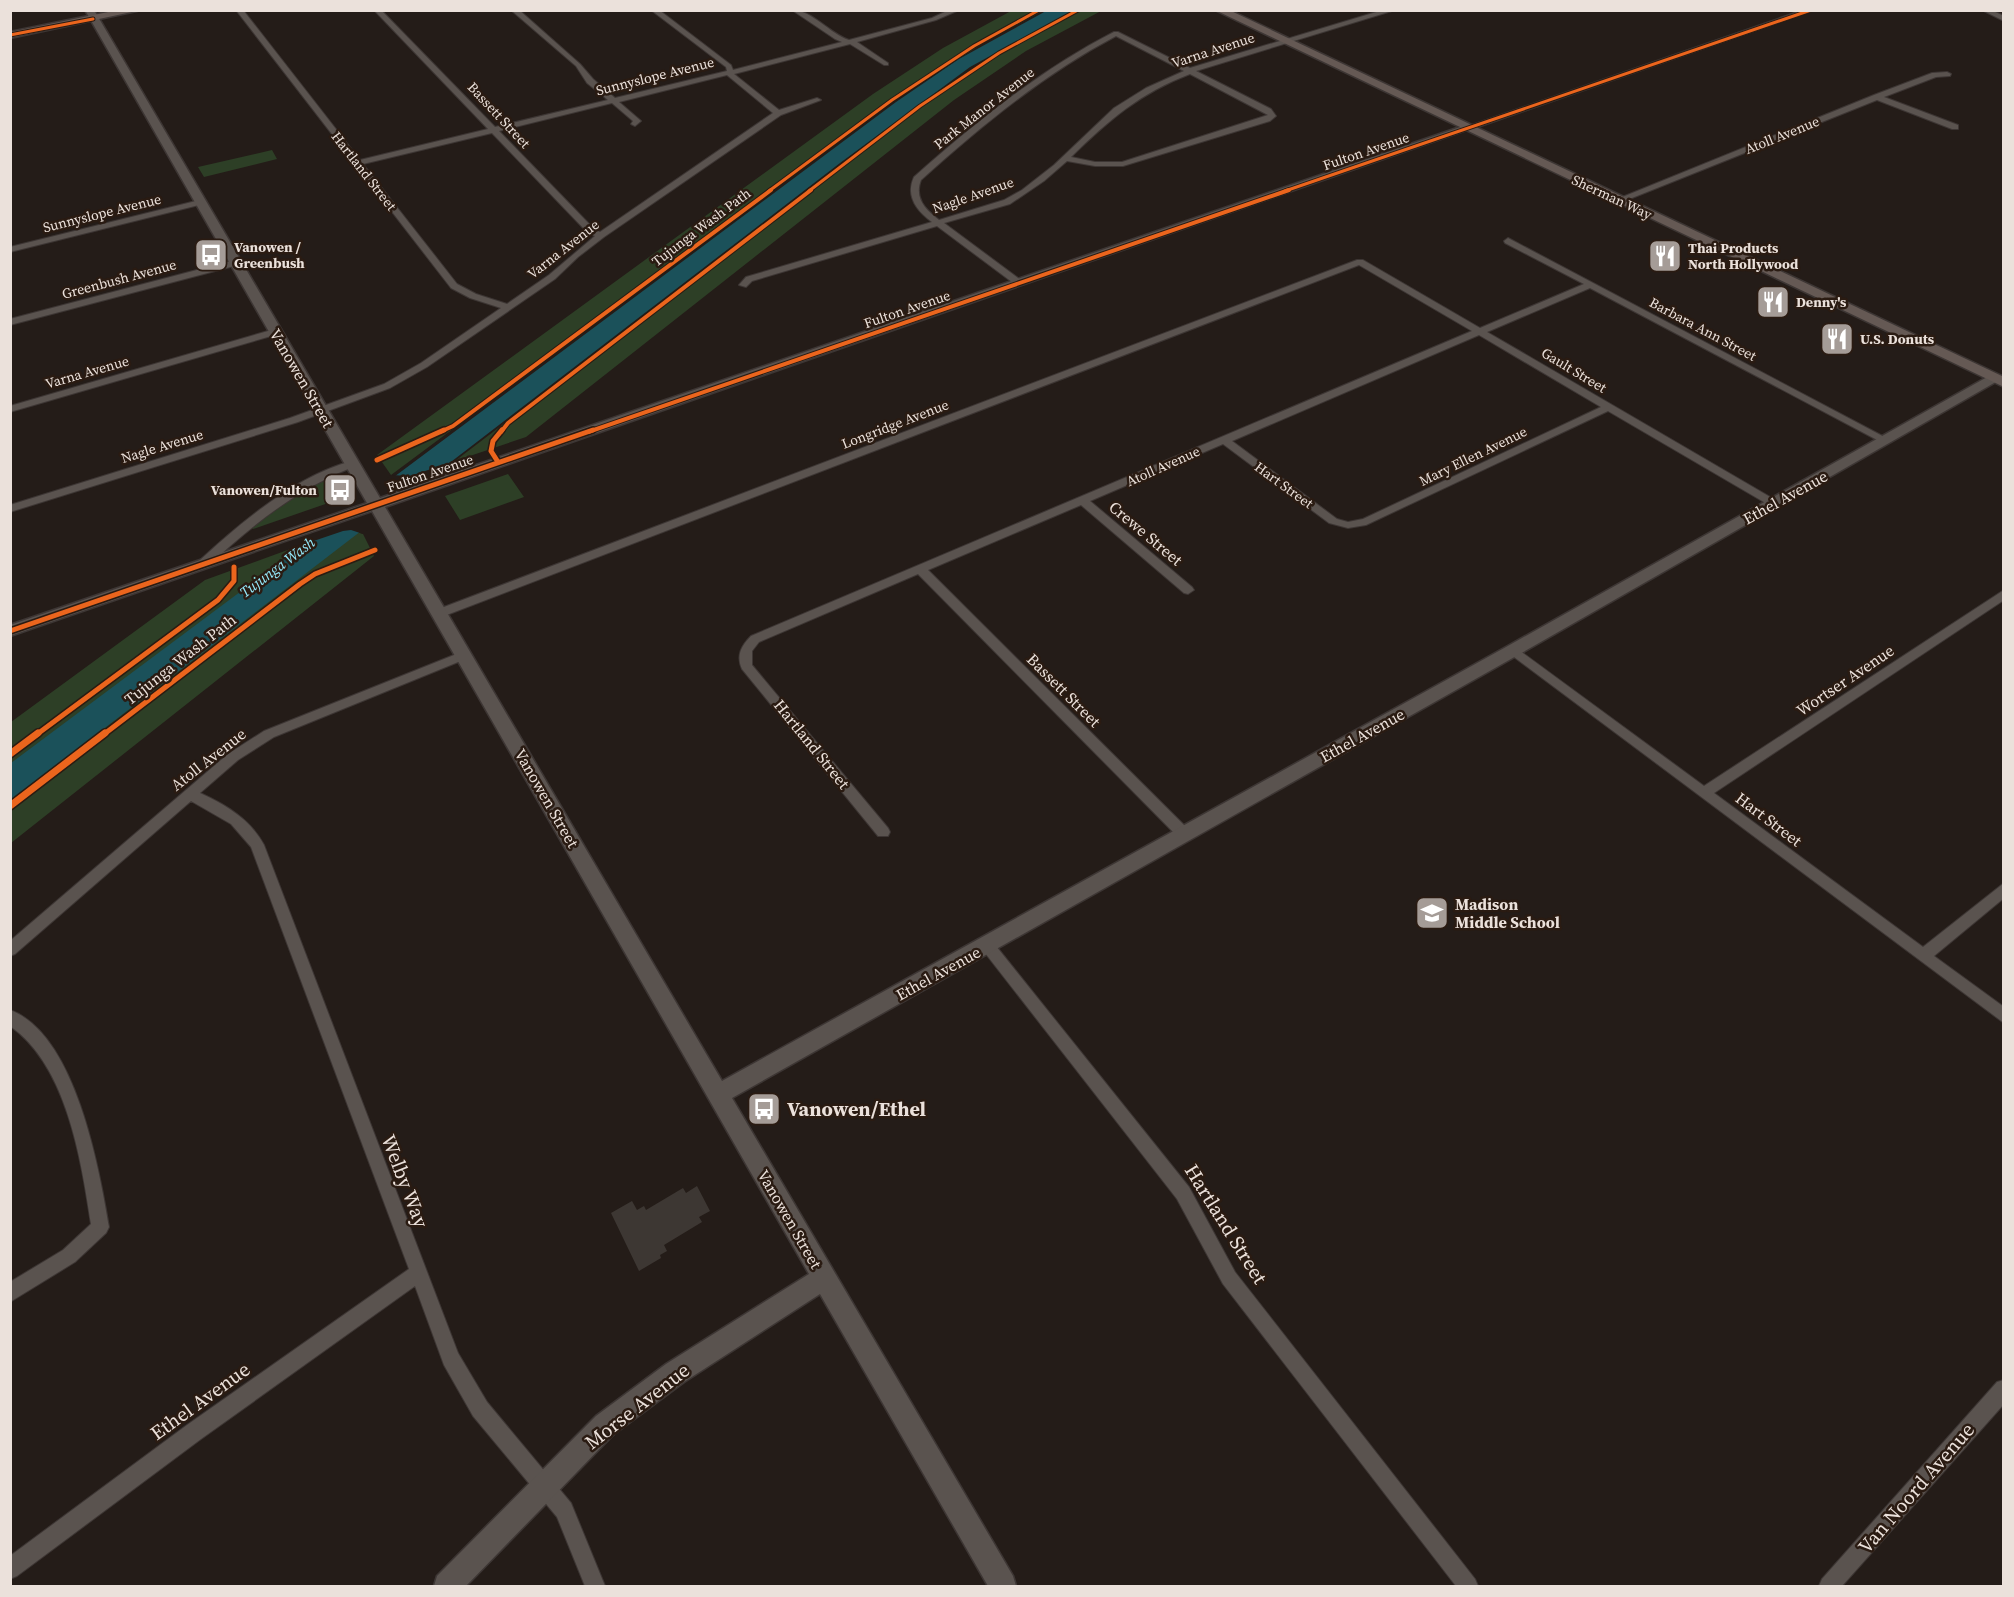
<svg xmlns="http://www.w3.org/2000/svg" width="2014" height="1597" viewBox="0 0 2014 1597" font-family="'Source Serif 4',serif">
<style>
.green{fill:#2d3f26}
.water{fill:#1b515a}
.pier{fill:#241c18}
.building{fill:#3d3733}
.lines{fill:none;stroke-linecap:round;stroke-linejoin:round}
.street-casing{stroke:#3d3634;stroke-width:2}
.secondary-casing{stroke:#3d3634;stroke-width:3}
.primary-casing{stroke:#3d3634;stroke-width:3}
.street{fill:#5a534f;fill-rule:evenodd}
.secondary{fill:#5a534f;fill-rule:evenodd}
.primary{fill:#655954;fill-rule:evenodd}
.cycleway-far3-casing{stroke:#2a1b12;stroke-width:5}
.cycleway-far2-casing{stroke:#2a1b12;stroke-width:6}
.cycleway-far1-casing{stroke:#2a1b12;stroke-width:8}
.cycleway-casing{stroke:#2a1b12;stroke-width:10}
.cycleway-far3{stroke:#eb651d;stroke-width:3}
.cycleway-far2{stroke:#eb651d;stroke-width:4}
.cycleway-far1{stroke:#eb651d;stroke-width:5}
.cycleway{stroke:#eb651d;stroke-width:7}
.labels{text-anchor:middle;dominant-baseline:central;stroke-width:5;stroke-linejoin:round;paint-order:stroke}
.far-street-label{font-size:14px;fill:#ebe1db;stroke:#2a1b12}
.far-poi-label{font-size:14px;font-weight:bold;fill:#ebe1db;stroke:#2a1b12;text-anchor:start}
.far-water-label{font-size:15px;font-style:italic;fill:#95ebfd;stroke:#2a1b12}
.street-label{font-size:16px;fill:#ebe1db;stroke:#2a1b12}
.poi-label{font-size:16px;font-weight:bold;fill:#ebe1db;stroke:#2a1b12;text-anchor:start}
.near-poi-label{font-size:20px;font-weight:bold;fill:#ebe1db;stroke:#2a1b12;text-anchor:start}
.near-street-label{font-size:20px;fill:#ebe1db;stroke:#2a1b12}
</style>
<rect width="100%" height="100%" fill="#241c18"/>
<path class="green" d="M1011,11H1043L990,39L900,96L391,475L377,455L873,94L943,48Z
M1074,11H1101L1026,51L954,100L526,437L455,461L937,92L1001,50Z
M272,150L277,159L204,177L198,167Z
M508,474L524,497L460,520L445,496Z
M329,476L340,495L337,500L253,529L252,527L308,487Z
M351,530L363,534L374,556L11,843V722L205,580L293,548Z"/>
<path class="water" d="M1046,11H1072L970,67L840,163L11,800V763L896,102L959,59Z"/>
<path class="pier" d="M455,461L363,534L351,530L343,531L293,548L391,475L410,476Z"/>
<path class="building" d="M697,1186L710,1211L699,1217L702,1222L664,1245L667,1251L660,1255L661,1258L639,1271L611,1213L632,1201L637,1210L644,1206L646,1210L683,1188L686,1193Z"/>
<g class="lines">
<defs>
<path id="street" d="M236,10H243L360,160L488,129L374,10H381L495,127L608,100L587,83L576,66L511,10H519L580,64L593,79L615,98L727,71L726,67L651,10H659L731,65L733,70L842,42L835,39L792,10C812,10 830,34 849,40L932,18L949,10H959L936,20L857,42L888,63V65H884L850,44L734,74L779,110L817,98L821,100L781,115L604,237L578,257L555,279L427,367L390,388L298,422L10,512V505L290,418L384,384L421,363L501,308L470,298L451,288ZM727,75L773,113L600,232L594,229L499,131L612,103L633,121L631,124L635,126L641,121L619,102ZM492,133L588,233L595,236L549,275L507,304L476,294L457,284L363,164Z
M1383,10H1395L1196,71L1271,109L1276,116L1270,121L1123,166H1095L1067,161L1044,181L1010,204L944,223L1022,281V285H1016L937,226L752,281L746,287L739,285L746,277L932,222C917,211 905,196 914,177C976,122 1040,70 1114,32H1118L1190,68ZM1116,36L1184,71L1146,88L1114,108L1054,165L1022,190L1004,200L939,220C925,209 914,198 921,180C981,126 1044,74 1116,36ZM1190,74L1268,115L1122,162H1095L1071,157C1109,120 1140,93 1190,74Z
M1803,10H1814L1470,130L1463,128Z
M1982,10H1991L2004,16V21Z
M1947,72L1951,74L1950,76L1936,77L1884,97L1958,125V129H1952L1877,100L1622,202L1615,200L1874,95L1932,73Z
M200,200L204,202L203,204L10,252V247Z
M1508,238L1890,440L1889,442H1881L1590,288L1487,332L1777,501V505H1769L1608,411L1366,525L1348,528L1329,523L1223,444L1090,501L1192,587L1194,590L1188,594L1184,593L1081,505L928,570L1189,830L1191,834L1189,838H1179L918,574L759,642L752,651V665L888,828L890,832L888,836H878L742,669C736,656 741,646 751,636L1472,331L1359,265L444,616L440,617L434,613L436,610L1357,260H1363L1480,328L1584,284L1505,243L1504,241ZM1479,335L1601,407L1363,519L1348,522L1337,519L1232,441Z
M235,260L239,263L238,265L10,325V319Z
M275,329L280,332L278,334L10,412V406Z
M352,461L356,462V466C299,487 251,526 207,567H199V561C240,523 297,475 352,461Z
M2004,590V600L1714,793L1923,947L2004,883V898L1934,956L2004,1007V1023L1506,651L1512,647L1516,648L1704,786Z
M464,651L468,652L470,655L468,658L274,737L238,760L200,793C226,805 250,819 264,845L458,1353L487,1402L571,1503L605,1586H585L557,1517L473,1416L444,1365L415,1286L201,1439L17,1576L10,1579V1556L187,1425L409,1269L251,847L231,824L191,801L15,954L10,956V941L228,754L264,731Z
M987,939L992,941L1189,1187L1235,1272L1475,1579L1478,1586H1456L1223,1284L1177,1199L982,949L980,945L982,941Z
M10,1010C75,1034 99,1167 109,1227L106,1233L75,1262L10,1302V1282L63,1250L91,1224C81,1159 67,1066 10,1026Z
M2004,1380V1404L1842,1586H1819L1822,1579L1997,1382Z"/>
<path id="secondary" d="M85,10H94L380,498L1463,126L1472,128L385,507L722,1081L1506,647L1989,376L1994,375L2001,379L1518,655L732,1098L1013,1576L1016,1586H988L820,1294L684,1382L614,1434L466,1586H434L437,1576L596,1416L666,1364L809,1274L372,511L10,636V625L367,503Z"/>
<path id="primary" d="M118,10H141L10,38V32Z
M1215,10H1229L2004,377V387Z"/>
</defs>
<use href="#street" class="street-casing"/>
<use href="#secondary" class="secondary-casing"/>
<use href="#primary" class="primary-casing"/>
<use href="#street" class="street"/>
<use href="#secondary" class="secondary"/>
<use href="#primary" class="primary"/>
<defs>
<path id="cycleway-far3" d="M10,35L93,19
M769,191L892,100L974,46L1039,10
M809,191L920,106L999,53L1078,10
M1285,191L1811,10"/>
<path id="cycleway-far2" d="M440,432L453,426L771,190
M501,432L508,423L811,190
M588,432L1289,190"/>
<path id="cycleway-far1" d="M377,460L444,430
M498,462L491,451L493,441L502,430
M10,631L593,430
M36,735L218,600L234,581V567
M103,735L300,584L315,574L375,550"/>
<path id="cycleway" d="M10,754L38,733
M10,806L105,733"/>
</defs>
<use href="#cycleway-far3" class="cycleway-far3-casing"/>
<use href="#cycleway-far2" class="cycleway-far2-casing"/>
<use href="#cycleway-far1" class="cycleway-far1-casing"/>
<use href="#cycleway" class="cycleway-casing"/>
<use href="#cycleway-far3" class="cycleway-far3"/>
<use href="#cycleway-far2" class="cycleway-far2"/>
<use href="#cycleway-far1" class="cycleway-far1"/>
<use href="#cycleway" class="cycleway"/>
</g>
<defs>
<symbol id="bus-square" viewBox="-11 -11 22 22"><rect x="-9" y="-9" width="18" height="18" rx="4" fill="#a59c97" stroke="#2a1b12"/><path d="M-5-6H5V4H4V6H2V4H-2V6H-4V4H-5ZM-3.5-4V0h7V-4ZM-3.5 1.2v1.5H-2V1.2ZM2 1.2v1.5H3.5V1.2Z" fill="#fff"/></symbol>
<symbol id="restaurant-square" viewBox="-11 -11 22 22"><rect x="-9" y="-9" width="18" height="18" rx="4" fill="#a59c97" stroke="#2a1b12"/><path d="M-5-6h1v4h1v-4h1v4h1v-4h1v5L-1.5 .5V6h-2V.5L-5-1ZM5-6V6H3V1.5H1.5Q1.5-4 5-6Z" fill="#fff"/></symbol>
<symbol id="school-square" viewBox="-11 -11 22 22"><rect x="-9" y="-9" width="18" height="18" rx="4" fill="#a59c97" stroke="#2a1b12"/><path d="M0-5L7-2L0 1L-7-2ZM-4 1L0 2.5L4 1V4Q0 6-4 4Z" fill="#fff"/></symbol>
</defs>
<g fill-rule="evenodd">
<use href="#bus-square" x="192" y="236" width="38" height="38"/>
<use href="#restaurant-square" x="1646" y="237" width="38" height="38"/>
<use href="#restaurant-square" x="1754" y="283" width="38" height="38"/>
<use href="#restaurant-square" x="1818" y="320" width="38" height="38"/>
<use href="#bus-square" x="321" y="471" width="38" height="38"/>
<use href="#school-square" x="1413" y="894" width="38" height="38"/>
<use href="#bus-square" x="745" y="1090" width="38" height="38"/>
</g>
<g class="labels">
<g class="far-street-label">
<text transform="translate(1213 50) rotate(-18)">Varna Avenue</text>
<text transform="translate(655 76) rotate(-14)">Sunnyslope Avenue</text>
<text transform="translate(984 108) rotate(-38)">Park Manor Avenue</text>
<text transform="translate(499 115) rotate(47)">Bassett Street</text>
<text transform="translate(1782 135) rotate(-22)">Atoll Avenue</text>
<text transform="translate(1366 151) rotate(-19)">Fulton Avenue</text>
<text transform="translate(364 171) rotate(52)">Hartland Street</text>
<text transform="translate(973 195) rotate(-19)">Nagle Avenue</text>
<text transform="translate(1612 197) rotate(25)">Sherman Way</text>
<text transform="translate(102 213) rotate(-14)">Sunnyslope Avenue</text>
<text transform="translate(701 227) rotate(-37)">Tujunga Wash Path</text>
<text transform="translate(563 249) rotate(-38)">Varna Avenue</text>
<text transform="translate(119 279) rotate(-15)">Greenbush Avenue</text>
<text transform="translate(907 309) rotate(-19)">Fulton Avenue</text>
<text transform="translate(1703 329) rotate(28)">Barbara Ann Street</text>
<text transform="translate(1574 370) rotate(31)">Gault Street</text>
<text transform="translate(87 372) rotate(-16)">Varna Avenue</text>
<text transform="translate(895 424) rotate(-21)">Longridge Avenue</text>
<text transform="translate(162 446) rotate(-17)">Nagle Avenue</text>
<text transform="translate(1473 456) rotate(-26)">Mary Ellen Avenue</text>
<text transform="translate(1163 466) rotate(-24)">Atoll Avenue</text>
<text transform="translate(430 473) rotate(-19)">Fulton Avenue</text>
<text transform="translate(1284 485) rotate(36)">Hart Street</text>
</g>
<g class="far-poi-label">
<text x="234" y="247">Vanowen /<tspan x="234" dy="16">Greenbush</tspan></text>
<text x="1688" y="248">Thai Products<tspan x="1688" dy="16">North Hollywood</tspan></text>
<text x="1796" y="302">Denny's</text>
<text x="1860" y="339">U.S. Donuts</text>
<text x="317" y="490" text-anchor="end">Vanowen/Fulton</text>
</g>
<g class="far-water-label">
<text transform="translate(277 567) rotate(-37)">Tujunga Wash</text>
</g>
<g class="street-label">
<text transform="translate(302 378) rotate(60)">Vanowen Street</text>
<text transform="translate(1785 497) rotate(-29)">Ethel Avenue</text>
<text transform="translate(1146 533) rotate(40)">Crewe Street</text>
<text transform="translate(180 659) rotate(-38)">Tujunga Wash Path</text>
<text transform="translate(1845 680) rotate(-34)">Wortser Avenue</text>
<text transform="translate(1064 690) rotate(45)">Bassett Street</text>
<text transform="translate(1362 735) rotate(-29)">Ethel Avenue</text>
<text transform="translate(812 744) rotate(51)">Hartland Street</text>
<text transform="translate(208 759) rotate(-38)">Atoll Avenue</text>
<text transform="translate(547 798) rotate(60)">Vanowen Street</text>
<text transform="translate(1769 819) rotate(37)">Hart Street</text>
<text transform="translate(938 973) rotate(-29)">Ethel Avenue</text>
<text transform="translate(790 1219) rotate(60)">Vanowen Street</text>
</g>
<g class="poi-label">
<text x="1455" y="904">Madison<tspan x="1455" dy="18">Middle School</tspan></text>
</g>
<g class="near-poi-label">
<text x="787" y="1109">Vanowen/Ethel</text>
</g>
<g class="near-street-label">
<text transform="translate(405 1181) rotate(69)">Welby Way</text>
<text transform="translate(1226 1224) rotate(58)">Hartland Street</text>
<text transform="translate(200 1401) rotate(-36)">Ethel Avenue</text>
<text transform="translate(637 1406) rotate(-38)">Morse Avenue</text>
<text transform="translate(1916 1488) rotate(-49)">Van Noord Avenue</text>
</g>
</g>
<rect width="2014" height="1597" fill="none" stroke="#ebe1db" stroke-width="24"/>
</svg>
